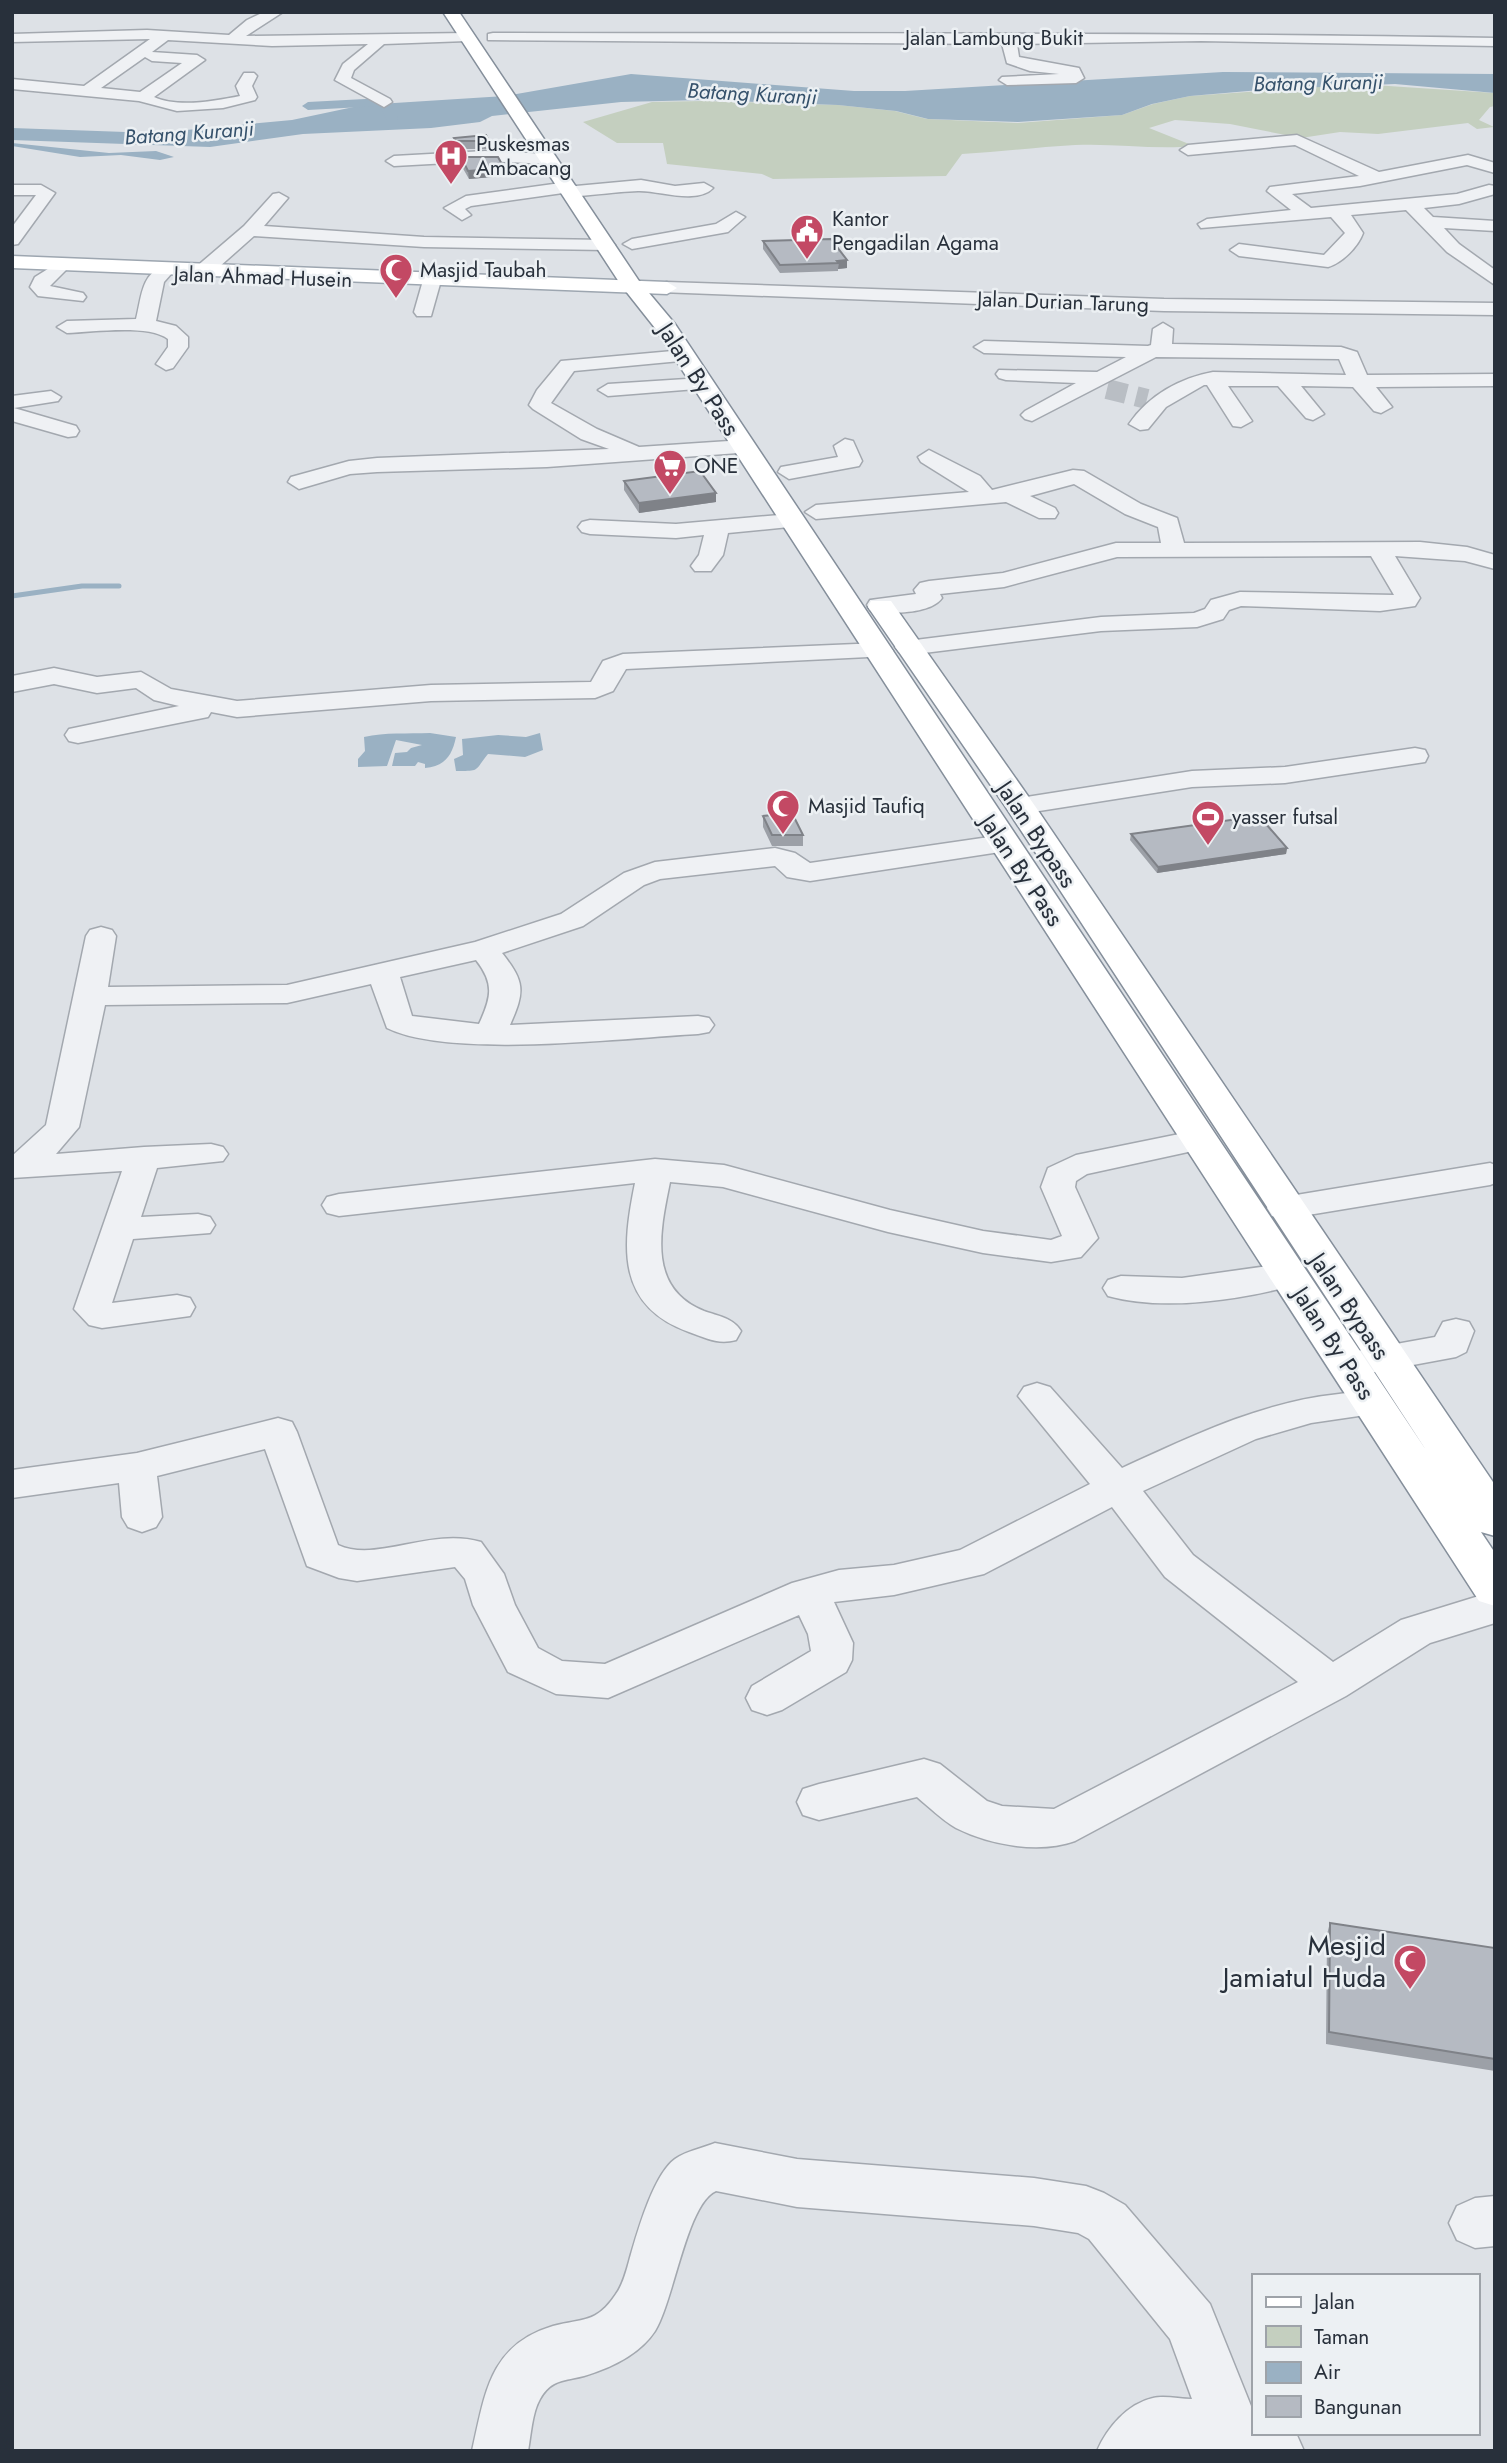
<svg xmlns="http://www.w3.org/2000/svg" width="1507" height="2463" viewBox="0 0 1507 2463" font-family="Jost,sans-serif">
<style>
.green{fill:#c4cfbf}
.water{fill:#9ab1c3}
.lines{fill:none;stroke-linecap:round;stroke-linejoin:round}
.stream{stroke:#9ab1c3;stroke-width:5}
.canal{fill:#9ab1c3;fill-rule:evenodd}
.minor-tunnel{stroke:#b9bec4;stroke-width:20;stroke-dasharray:20 10;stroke-linecap:butt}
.minor-casing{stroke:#a3a8af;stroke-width:3}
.major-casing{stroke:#9da6b0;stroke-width:3}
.highway-casing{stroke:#858f9b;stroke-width:3}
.minor{fill:#eff1f4;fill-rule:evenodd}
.major{fill:#fff;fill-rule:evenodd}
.highway{fill:#fff;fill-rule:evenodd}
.wall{fill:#9ca0a7}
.shaded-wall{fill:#7f8288}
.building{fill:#b5bac2;stroke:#7f8288;stroke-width:2}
.labels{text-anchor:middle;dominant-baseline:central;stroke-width:5;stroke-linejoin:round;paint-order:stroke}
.far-street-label{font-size:21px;fill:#28303b;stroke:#ecf0f3}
.far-water-label{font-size:21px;font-style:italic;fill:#35516b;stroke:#ecf0f3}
.far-poi-label{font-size:21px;fill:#28303b;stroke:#ecf0f3;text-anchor:start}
.street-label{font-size:24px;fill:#28303b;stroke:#ecf0f3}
.near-poi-label{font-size:28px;fill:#28303b;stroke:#ecf0f3;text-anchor:end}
</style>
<rect width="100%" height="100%" fill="#dde1e6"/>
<path class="green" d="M1358,84L1495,93V106L1490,107L1479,120L1494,127L1477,129L1468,123L1378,134L1340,132L1301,138L1230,124L1175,120L1149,128L1194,146C1155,150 1115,143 1075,145C1038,147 1000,152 962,154L946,176L773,179L762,174L667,164L663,143H617L583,122L652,102L702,101L838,105L895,111L927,119L1018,123L1122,115L1153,104L1190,96Z"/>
<path class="water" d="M1223,72L1495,74V93L1395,84L1272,89L1190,96L1152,104L1122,115L1018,122L928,119L896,111L838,105L703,100L621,102L492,116L480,122L431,128L303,134L210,147L12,140V128L154,133L292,120L363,105L505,96L631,74L854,91H905Z
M12,143L109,153L156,151L174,157L160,160L121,155L80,157L12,146Z
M430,733L456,737C452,756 445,766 425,768V764L418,762L415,766H392L395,753L407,752L411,748L422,745L396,740L387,766L358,767V759L365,751L364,737C385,732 408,734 430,733Z
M540,733L543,750L525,757L488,754C474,771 481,771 456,771L454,759L463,755L462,739L498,735L526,737Z"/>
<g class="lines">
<path class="stream" d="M12,596L82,586H119"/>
<path class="canal" d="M384,98L388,99L398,117L397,120H387L380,106L308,110L302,106L308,102Z"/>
<path class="minor-tunnel" d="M1107,389L1147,399"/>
<defs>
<path id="minor" d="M264,12H283L246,36L467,33L474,37L467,41L384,44L354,70L351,78L390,99L392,102L384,107L335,80L343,64L368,44L272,46L168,40L152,52L197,55L205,60L154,97C178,108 215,101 240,96L236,86L244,73H254L257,76L252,86L257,97L255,100L223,108L177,111L139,101L12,89V79L84,86L150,39L12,42V34L147,30L229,35L247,20ZM145,57L152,61L182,63L140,92L101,88Z
M493,33C827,34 1161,32 1495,38V46L1201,41L1017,44L1019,57L1079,68L1084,78L1076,83L1007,85L999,80L1002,77L1059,74L1030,71L1007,63L1002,44L488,40V34Z
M1297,135L1379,172L1468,155L1495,163V173L1467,165L1360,186L1292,194L1311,208L1457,194L1489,185L1495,186V194L1459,204L1424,208L1433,217L1495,221V231L1444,228L1459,244L1495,270V285L1447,252L1406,210L1351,215L1363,233C1358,247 1342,263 1328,267L1239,256L1230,250L1239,244L1324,255L1345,233L1331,217L1201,228L1198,224L1207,219L1291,210L1267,191L1270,187L1359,176L1295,145L1188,155L1180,150L1188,145Z
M485,151L548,154L556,159L548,164L485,161L394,166L386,161L394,156Z
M641,180L675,186L704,183L713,188C697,205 657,190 638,191C615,192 593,195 571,197L563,193L471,206L465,209L471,215L462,220L444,208L466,196L568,182L576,186Z
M12,185H41L55,193L18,244L12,245V227L36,195H12Z
M279,193L288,198L264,226L424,237L606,240L615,245L606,250L424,247L254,236L210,275H196L194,271L196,267L244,226L273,194Z
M736,212L745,217L728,232L632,249L623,244L632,239L716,224Z
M59,262L68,268L50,286L83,293L86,297L83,301L38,296L30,287L35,277Z
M163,267L172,273L164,282L156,321L176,326L188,337V347L173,368L166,370L156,364L168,347V339C149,324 92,332 67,333L57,327L67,321L136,319C141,301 141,273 163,267Z
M431,278L440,284L431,316H417L414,312L422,284Z
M667,282L1164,299L1495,303V315L1164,311L660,292L657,288L660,284Z
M1163,323L1173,329L1172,344L1341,347L1357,352L1367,375L1495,374V386L1376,387L1392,407L1381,413L1374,411L1353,387L1301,386L1324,414L1313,420L1306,418L1278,386H1228L1252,421L1241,427L1233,426L1207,385H1204L1166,407L1148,429L1140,430L1129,424C1149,395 1180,378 1213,372L1346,375L1339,359L1156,357L1032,421L1025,419L1021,415L1025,411L1076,383L1006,380L999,378L996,374L999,370L1097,372L1126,357L984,353L974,347L984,341L1148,346L1151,345L1153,329Z
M684,350L694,356L691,360L574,371L551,403L597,429L639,447L744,440L752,442L755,447L752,452L547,467L377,472L350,474L299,489L288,482L291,477L349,461L377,458L609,449L581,439L533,409L529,405L537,390L561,361Z
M702,378L709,380L712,384L709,388L608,396L598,390L608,384Z
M51,391L61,397L58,401L14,408L76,426L79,431L76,436L68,437L12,421V396Z
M845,439L853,441L862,461L859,466L789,479L778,472L781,467L838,457L834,446Z
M929,450L980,476L992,490L1073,470L1084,471L1141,504L1177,518L1184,543L1420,542L1467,547L1495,555V569L1465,561L1395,556L1420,598L1415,606L1380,611L1241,606L1229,610L1223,619L1197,627L1101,631L908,655L899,652L895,647L899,642L1101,617L1194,613L1205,609L1211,600L1240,592L1394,595L1371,556L1117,557L1004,587L940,594L942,598C931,614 888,615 870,610L867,605L870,600L916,594L914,590L920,583L929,581L1003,573L1116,543H1161L1158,527L1125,514L1074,484L1030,496L1055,508L1058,513L1055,518H1039L1006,502L816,519L805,512L816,505L969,492L921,462L918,457Z
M791,514L802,521L799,526L728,533L723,555L711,571H695L691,566L699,555L704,535L676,538L590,534L582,532L578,527L582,522L590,520L676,524Z
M880,643L889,646L893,651L889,656L626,669L613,691L595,698L431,701L237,717L211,712L208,717L78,743L69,741L65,735L69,729L179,706L154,700L136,688L97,693L54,684L12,692V676L54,668L97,677L141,672L171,689L237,701L431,685L591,682L603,661L623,654Z
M1415,748L1425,750L1428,756L1425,762L1285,783L1192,787L1020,814L1010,812L1006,806L1010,800L1020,798L1192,771L1285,767Z
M1003,835L1013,838L1017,844L1013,850L810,881L787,877L775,866L660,879L644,885L583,926L502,953C525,982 525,991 510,1025L698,1016L709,1018L714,1025L709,1032L698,1034C623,1038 449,1059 387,1028L371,984L287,1003L105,1005L79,1127L56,1154L144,1147L211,1144L223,1147L228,1154L223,1161L157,1168L141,1217L198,1214L210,1217L215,1225L210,1233L133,1239L112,1303L177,1295L190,1298L195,1307L190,1316L102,1328L89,1325L74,1309L122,1171L12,1178V1156L46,1125L86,936L90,930L101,927L112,930L116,936L108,987L287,985L475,942L561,914L624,873L655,862L775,848L795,853L810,863ZM476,960C495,984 491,998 479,1024L412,1016L400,977Z
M1199,1130L1211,1133L1216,1140L1211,1147L1087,1174L1076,1181L1075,1187L1098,1238L1081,1257L1051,1262L983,1253L888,1232L723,1187L670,1182C660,1231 647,1288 704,1311C718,1316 733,1318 741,1331L736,1340C718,1345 706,1338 689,1332C616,1306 622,1247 635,1183L339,1216L327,1213L322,1205L327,1197L339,1194L655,1159L724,1165L890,1210L983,1231L1051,1240L1062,1236L1041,1187L1048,1168L1076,1155Z
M1490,1163L1495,1165V1183L1490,1185L1284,1219L1272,1216L1267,1208L1272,1200L1284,1197Z
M1289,1263L1302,1267L1307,1275L1302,1283C1246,1299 1165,1312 1108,1296L1103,1288L1108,1280L1121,1276L1182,1278Z
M1456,1319L1469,1322L1474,1331L1466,1352L1456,1357L1359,1375L1346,1371L1340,1362L1346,1353L1435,1337L1443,1322Z
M1037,1383L1050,1387L1122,1468C1192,1436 1261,1402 1339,1394C1356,1392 1370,1389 1386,1394L1392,1403L1386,1412L1311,1423L1256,1439L1143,1491L1193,1555L1333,1662L1401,1620L1495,1591V1623L1430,1643L1346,1696L1075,1841C1039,1854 990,1845 956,1828C942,1820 929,1807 917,1797L819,1820L803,1815L797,1802L803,1789L819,1784L924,1759L940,1764L987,1801L1002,1806L1054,1809L1298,1682L1165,1577L1112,1507L984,1574L894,1595L834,1602L853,1643L852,1660L846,1672L782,1710L767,1715L752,1710L746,1698L752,1686L811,1651L808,1634L799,1615L608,1698L556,1694L508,1672L473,1605L465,1579L455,1567L357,1581L339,1578L307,1566L265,1449L157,1476L162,1517L156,1527L142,1532L128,1527L122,1517L119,1483L12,1498V1470L137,1453L278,1418L292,1422L297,1432L338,1545C377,1563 430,1527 481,1542L504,1574L515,1605L538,1648L562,1661L605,1664L792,1583L839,1570L894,1565L960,1550L1090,1484L1018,1396L1024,1387Z
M715,2143L797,2159L1034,2178L1086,2186L1104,2193L1125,2205L1210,2304L1253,2411V2433H1296L1304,2451H1097C1107,2428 1127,2404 1153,2398C1164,2395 1180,2399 1192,2399L1170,2339L1089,2239L1078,2233L1034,2226L797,2207L716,2191C687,2203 674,2300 655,2331C640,2354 611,2368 584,2376C565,2381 551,2379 540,2399C532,2413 531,2435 528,2451H472C485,2394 489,2345 553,2326C583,2318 596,2324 616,2294C624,2283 627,2268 631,2254C638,2230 654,2174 675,2159C686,2151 703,2148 715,2143Z
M1495,2196V2246L1475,2248L1457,2240L1449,2223L1457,2206L1475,2198Z"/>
<path id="major" d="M12,256L667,282L677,288L667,294L12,268Z"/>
<path id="highway" d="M443,12H459L639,281L675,324L1426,1450L1005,806L868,607L871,601H891L1035,806L1495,1485V1536L1481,1532L1495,1553V1606L1479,1601L655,328L621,285Z"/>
</defs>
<use href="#minor" class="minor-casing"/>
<use href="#major" class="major-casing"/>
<use href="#highway" class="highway-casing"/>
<use href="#minor" class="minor"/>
<use href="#major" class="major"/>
<use href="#highway" class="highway"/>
</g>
<path class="wall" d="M454,138L489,141V149H453L452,141H455Z
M461,157L504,168L505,176L469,179L461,165Z
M831,239L847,268L838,269V271L780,273L763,249V241Z
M624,481L716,493V502L639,513L624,490Z
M763,816L803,835V846H772L763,827Z
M1131,834L1287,848L1286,854L1157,873L1130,840Z
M1330,1923L1495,1948V2071L1326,2044L1327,1934Z"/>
<path class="shaded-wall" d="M504,168L505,176L469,179L468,171Z
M847,260V268L838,269L839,263L837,261Z
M716,493V502L639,513V503Z
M1287,848L1286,854L1157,873L1158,867Z"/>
<path class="building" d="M486,135L489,141H452H456L454,138Z
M461,157H498L504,168L468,171Z
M831,239L847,260L837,261L839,263L780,265L763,241Z
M700,471L716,493L639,503L624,481Z
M792,813L803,835H772L763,816Z
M1259,816L1287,848L1158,867L1131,834Z
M1330,1923L1495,1948V2059L1329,2032Z"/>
<defs>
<symbol id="hospital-pin" viewBox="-11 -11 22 30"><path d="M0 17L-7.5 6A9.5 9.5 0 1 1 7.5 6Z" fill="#c34964" stroke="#ecf0f3"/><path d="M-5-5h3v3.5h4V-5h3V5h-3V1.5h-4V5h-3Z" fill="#fff"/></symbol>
<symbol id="civic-pin" viewBox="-11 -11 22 30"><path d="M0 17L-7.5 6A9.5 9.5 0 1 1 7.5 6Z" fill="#c34964" stroke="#ecf0f3"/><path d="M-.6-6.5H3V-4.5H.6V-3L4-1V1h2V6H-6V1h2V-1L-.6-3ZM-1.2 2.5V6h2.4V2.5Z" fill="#fff"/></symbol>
<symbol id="mosque-pin" viewBox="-11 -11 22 30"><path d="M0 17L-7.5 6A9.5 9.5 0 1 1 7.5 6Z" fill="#c34964" stroke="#ecf0f3"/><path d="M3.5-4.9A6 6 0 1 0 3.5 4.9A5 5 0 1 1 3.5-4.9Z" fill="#fff"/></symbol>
<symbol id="supermarket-pin" viewBox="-11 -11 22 30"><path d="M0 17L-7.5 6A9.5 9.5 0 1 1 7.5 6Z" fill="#c34964" stroke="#ecf0f3"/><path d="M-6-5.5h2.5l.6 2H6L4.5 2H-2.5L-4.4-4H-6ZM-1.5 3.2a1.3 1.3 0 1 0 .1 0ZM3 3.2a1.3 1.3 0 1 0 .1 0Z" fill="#fff"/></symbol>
<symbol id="stadium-pin" viewBox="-11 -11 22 30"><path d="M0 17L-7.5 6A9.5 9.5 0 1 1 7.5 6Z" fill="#c34964" stroke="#ecf0f3"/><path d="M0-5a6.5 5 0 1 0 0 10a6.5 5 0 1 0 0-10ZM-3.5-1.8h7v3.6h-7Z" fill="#fff"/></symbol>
</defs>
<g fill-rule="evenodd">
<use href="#hospital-pin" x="432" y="137" width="38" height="52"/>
<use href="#civic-pin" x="788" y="212" width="38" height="52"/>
<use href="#mosque-pin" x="377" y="251" width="38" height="52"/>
<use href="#supermarket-pin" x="651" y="447" width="38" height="52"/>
<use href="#mosque-pin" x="764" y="787" width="38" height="52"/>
<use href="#stadium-pin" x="1189" y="798" width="38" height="52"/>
<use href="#mosque-pin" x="1391" y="1942" width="38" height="52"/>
</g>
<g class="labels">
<g class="far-street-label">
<text x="994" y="38">Jalan Lambung Bukit</text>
<text transform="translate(263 277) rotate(2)">Jalan Ahmad Husein</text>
<text transform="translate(1063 302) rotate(2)">Jalan Durian Tarung</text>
</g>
<g class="far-water-label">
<text transform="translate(1318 83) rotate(-1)">Batang Kuranji</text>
<text transform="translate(752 94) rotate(3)">Batang Kuranji</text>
<text transform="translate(189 133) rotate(-4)">Batang Kuranji</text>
</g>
<g class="far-poi-label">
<text x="476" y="144">Puskesmas<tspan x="476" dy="24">Ambacang</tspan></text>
<text x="832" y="219">Kantor<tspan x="832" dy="24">Pengadilan Agama</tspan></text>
<text x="420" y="270">Masjid Taubah</text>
<text x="694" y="466">ONE</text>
<text x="808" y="806">Masjid Taufiq</text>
<text x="1232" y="817">yasser futsal</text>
</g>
<g class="street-label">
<text transform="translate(699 379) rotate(57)">Jalan By Pass</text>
<text transform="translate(1037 834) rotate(56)">Jalan Bypass</text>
<text transform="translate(1022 870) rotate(56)">Jalan By Pass</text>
<text transform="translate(1350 1306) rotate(56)">Jalan Bypass</text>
<text transform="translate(1334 1343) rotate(57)">Jalan By Pass</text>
</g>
<g class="near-poi-label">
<text x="1386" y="1945">Mesjid<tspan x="1386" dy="32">Jamiatul Huda</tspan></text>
</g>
</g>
<rect width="1507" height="2463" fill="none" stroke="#28303b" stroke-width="28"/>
<rect x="1252" y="2274" width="228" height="161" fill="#ecf0f3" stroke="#9ea3a9" stroke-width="2"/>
<rect x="1266" y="2297" width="35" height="10" fill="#ffffff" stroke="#9ea3a9" stroke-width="2"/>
<text x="1314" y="2309" font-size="21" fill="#28303b">Jalan</text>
<rect x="1266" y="2326" width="35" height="21" fill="#c4cfbf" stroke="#9ea3a9" stroke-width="2"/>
<text x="1314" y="2344" font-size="21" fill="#28303b">Taman</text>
<rect x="1266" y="2362" width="35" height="21" fill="#9ab1c3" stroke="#9ea3a9" stroke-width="2"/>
<text x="1314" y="2379" font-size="21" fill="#28303b">Air</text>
<rect x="1266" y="2396" width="35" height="21" fill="#b5bac2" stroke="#9ea3a9" stroke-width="2"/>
<text x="1314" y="2414" font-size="21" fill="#28303b">Bangunan</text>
</svg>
